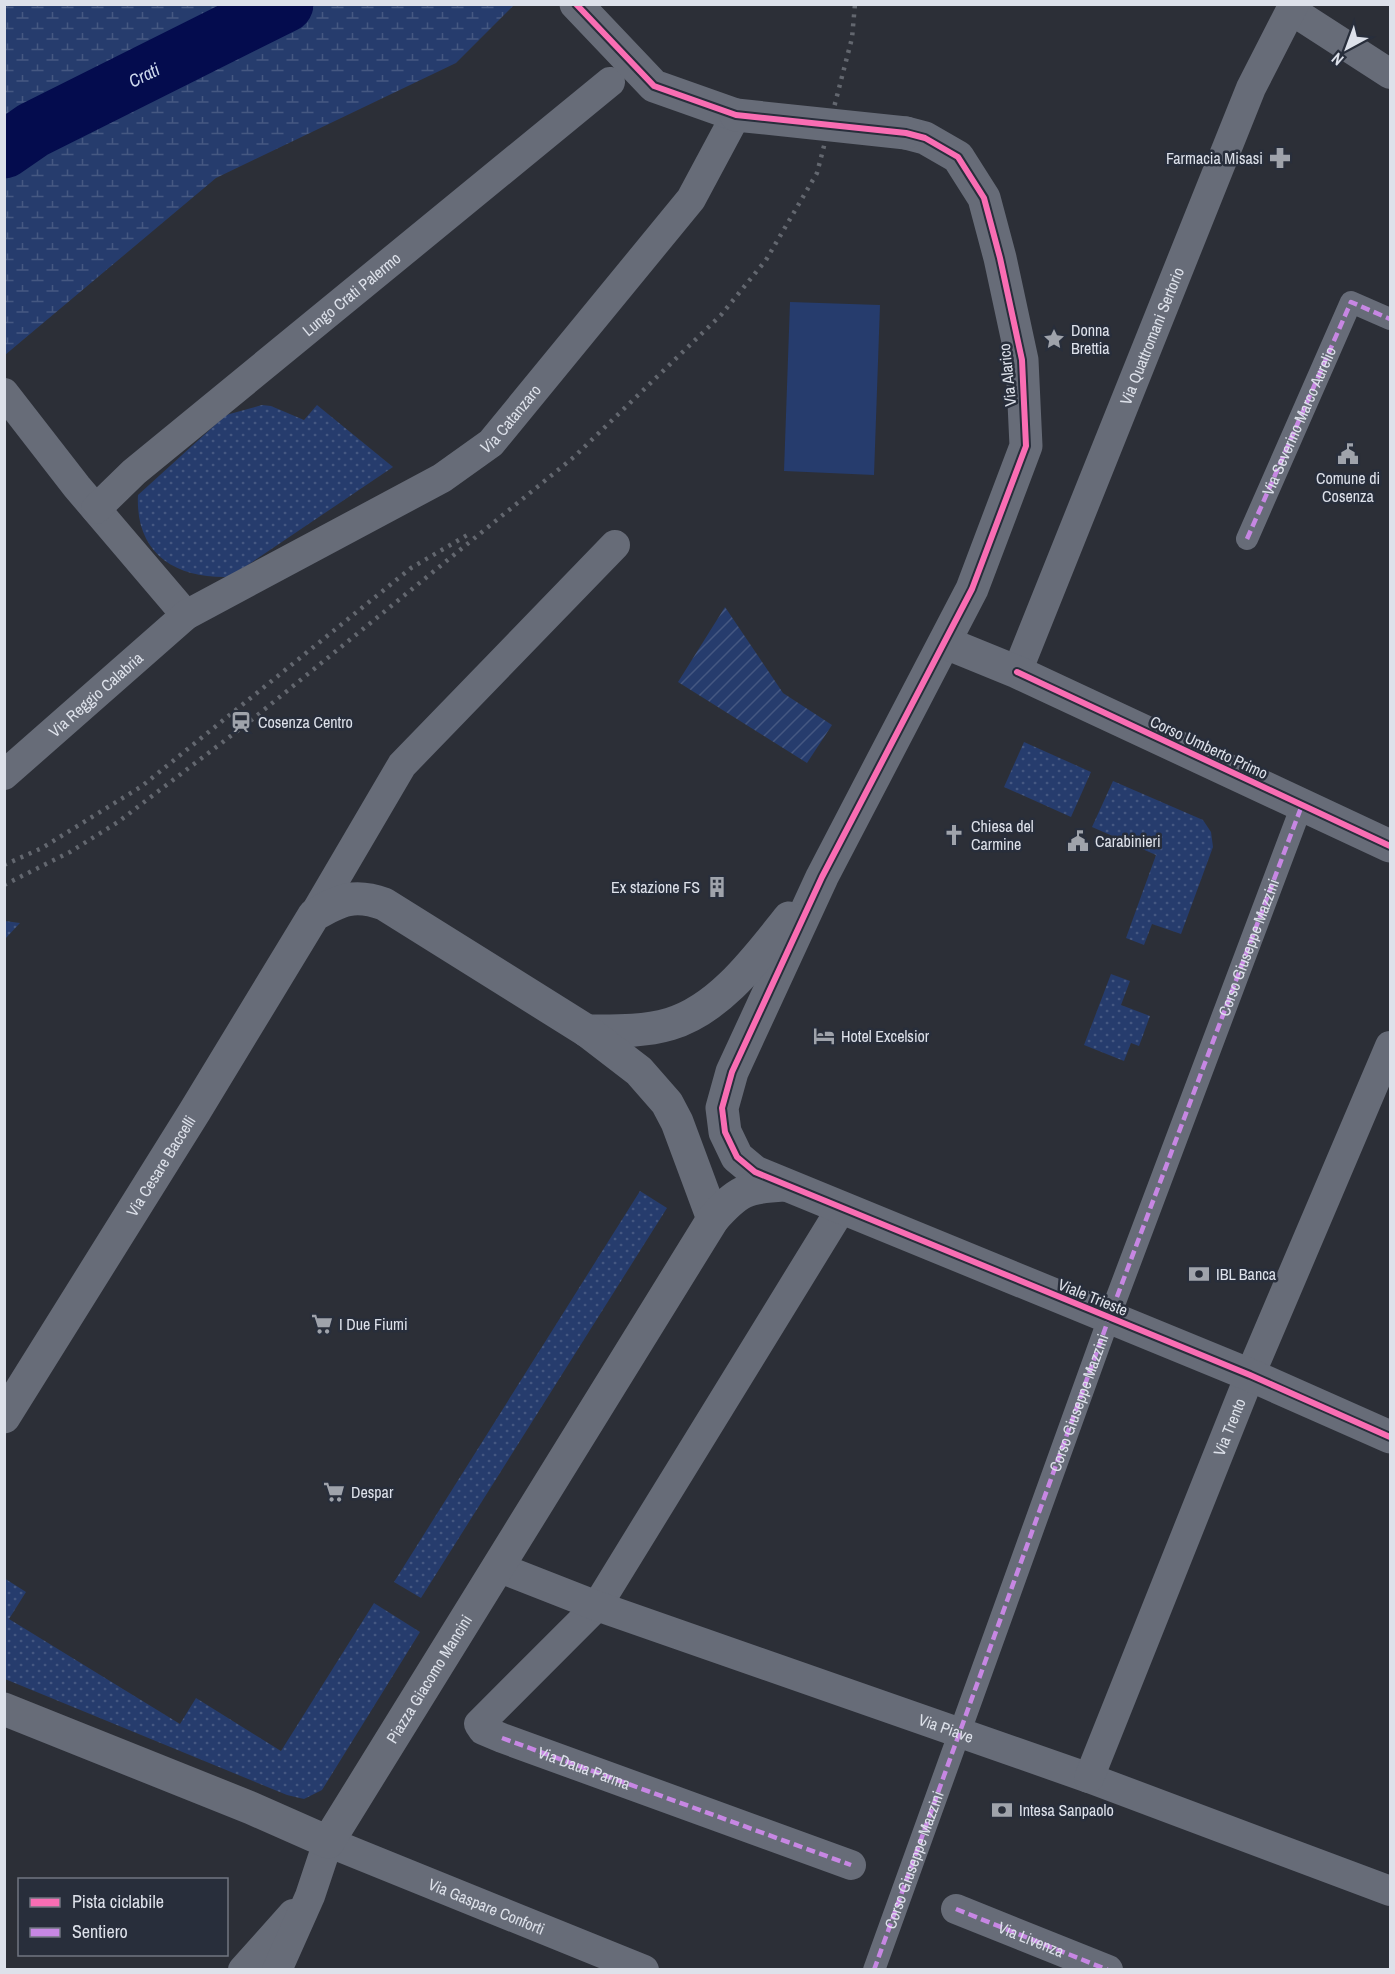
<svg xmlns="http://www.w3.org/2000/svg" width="1395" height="1974" viewBox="0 0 1395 1974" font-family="'Archivo Narrow',sans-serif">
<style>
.grass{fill:url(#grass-dots)}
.wetland{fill:url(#wetland-marsh)}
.garden{fill:url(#garden-furrows)}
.pitch{fill:#263c6d}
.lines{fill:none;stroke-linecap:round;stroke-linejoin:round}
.river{stroke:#040c4e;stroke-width:57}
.pedestrian{stroke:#676c78;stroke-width:22}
.minor{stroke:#676c78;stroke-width:30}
.tertiary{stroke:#676c78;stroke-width:33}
.rail{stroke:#63676f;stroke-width:4.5;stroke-dasharray:3 6;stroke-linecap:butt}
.tertiary-bridge{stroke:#676c78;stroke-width:33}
.quiet{stroke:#c787e3;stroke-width:4.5;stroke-dasharray:9 4.5;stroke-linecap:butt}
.cycleway-casing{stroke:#282e3b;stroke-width:10}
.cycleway{stroke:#f96db3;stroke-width:6}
.labels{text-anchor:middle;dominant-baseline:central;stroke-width:5;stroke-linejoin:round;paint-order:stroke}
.poi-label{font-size:16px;fill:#dde1ea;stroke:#282e3b;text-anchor:start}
.street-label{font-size:16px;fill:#dde1ea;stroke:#282e3b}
.water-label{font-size:18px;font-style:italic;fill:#ced9ee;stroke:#282e3b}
</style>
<defs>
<pattern id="grass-dots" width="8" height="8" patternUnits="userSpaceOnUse" patternTransform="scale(1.5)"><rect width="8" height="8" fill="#263c6d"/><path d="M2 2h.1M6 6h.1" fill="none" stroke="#455882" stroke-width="1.8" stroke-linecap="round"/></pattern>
<pattern id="wetland-marsh" width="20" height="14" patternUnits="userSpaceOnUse" patternTransform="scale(1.5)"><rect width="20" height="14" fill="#263c6d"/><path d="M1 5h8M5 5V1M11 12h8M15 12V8" fill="none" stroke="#455882"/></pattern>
<pattern id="garden-furrows" width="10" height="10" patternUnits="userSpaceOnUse" patternTransform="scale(1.5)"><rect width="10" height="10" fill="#263c6d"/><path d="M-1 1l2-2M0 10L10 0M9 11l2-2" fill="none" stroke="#455882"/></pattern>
</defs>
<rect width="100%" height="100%" fill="#2c2f37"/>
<path class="grass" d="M262,405L271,406L304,420L317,405L393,467L230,577C176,579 135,554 138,495L226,415Z
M1024,742L1091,772L1071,817L1004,787Z
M1113,781L1203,820L1211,832L1213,847L1181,934L1152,924L1144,945L1126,938L1156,855L1092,827Z
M5,921L20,923L5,939L4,921Z
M1111,974L1130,981L1121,1005L1150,1016L1139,1046L1131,1043L1124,1061L1084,1045Z
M640,1191L667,1208L421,1598L394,1582Z
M4,1578L26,1592L9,1619L180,1724L196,1698L281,1751L374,1603L420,1632L322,1790L304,1799L287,1795L5,1679Z"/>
<path class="wetland" d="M5,4H514V5L456,63L216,178L5,355Z"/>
<path class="garden" d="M725,607L783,693L832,725L807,763L678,682Z"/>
<path class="pitch" d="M790,302L880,305L874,475L784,471Z"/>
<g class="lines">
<path class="river" id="s1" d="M4,150L33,130L285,4"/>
<path class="pedestrian" d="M1247,539L1351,302L1390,319
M874,1970L1109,1318L1302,805"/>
<g class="minor">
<path d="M1291,10L1390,74"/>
<path d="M4,393L77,487L186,615"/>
<path id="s2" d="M96,509L134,472L610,82"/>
<path id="s3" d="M1017,672L1251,88L1294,4"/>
<path id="s4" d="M4,775L186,615L442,478L491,443L691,199L736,115"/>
<path d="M314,915L402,765L615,545"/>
<path id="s5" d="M841,1209L597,1606L479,1724L483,1730L502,1738L851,1865"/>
<path id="s6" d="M500,1568L597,1606L1089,1778L1390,1891"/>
<path id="s7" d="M1089,1778L1250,1375L1390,1046"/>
<path id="s8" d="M956,1909L1108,1970"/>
<path d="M243,1970L293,1914"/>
<path id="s9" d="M277,1970L310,1896L328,1842L644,1970"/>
</g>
<g class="tertiary">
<path d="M576,4L654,86L736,115"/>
<path d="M906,133L925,138L958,157L984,198L1000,258L1022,360L1026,446L972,589L822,877L732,1072L722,1108L725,1132L737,1157L755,1172L1250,1375L1390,1437"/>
<path d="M946,643L1017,672L1390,846"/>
<path d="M587,1031C614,1031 643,1032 670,1024C720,1009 757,958 789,918"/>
<path id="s10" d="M4,1417L195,1111L314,915C340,900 354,893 384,904L587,1031L639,1071L667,1103L677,1122L713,1219"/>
<path id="s11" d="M4,1709L251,1808L328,1842L713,1219C738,1191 746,1187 784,1185"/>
</g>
<path class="rail" d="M4,865L42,848L142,786L411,568L469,534
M4,885L70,852L118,822L249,722L574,457L721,315L766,260L817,173L852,38L855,4"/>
<path class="tertiary-bridge" d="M736,115L906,133"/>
<g class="quiet">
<path id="s12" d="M1247,539L1351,302L1390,319"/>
<path d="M502,1738L851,1865"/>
<path d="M956,1909L1108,1970"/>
<path id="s13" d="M874,1970L1109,1318L1302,805"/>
</g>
<defs>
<path id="cycleway" d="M576,4L654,86L736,115L906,133L925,138L958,157L984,198L1000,258L1022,360L1026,446L972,589L822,877L732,1072L722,1108L725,1132L737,1157L755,1172L1250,1375L1390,1437
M1017,672L1390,846"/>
</defs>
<use href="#cycleway" class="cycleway-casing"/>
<use href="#cycleway" class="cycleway"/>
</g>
<defs>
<symbol id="pharmacy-bare" viewBox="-9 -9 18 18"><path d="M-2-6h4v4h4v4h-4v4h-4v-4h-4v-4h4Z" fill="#9fa3ab" stroke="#282e3b" stroke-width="2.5" paint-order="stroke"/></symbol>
<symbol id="sight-bare" viewBox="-9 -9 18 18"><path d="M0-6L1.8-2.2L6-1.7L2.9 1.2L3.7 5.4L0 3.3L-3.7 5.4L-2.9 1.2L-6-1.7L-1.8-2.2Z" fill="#9fa3ab" stroke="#282e3b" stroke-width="2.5" paint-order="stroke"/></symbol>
<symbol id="civic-bare" viewBox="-9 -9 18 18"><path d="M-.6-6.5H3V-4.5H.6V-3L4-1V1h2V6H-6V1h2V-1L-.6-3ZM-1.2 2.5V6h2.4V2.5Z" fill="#9fa3ab" stroke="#282e3b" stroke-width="2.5" paint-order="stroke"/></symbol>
<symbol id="station-bare" viewBox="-9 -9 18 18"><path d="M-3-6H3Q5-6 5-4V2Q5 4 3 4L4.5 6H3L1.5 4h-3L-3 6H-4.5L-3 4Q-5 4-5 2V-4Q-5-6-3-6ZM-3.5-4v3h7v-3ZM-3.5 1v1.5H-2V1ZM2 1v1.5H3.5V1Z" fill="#9fa3ab" stroke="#282e3b" stroke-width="2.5" paint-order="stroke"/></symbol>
<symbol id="church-bare" viewBox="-9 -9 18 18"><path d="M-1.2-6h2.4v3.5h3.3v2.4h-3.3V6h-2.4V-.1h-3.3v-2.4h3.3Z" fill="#9fa3ab" stroke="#282e3b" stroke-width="2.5" paint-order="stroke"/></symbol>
<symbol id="building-bare" viewBox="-9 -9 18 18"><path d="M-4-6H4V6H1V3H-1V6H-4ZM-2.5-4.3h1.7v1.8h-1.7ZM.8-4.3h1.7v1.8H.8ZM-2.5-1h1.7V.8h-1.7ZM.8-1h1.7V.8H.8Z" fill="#9fa3ab" stroke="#282e3b" stroke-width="2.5" paint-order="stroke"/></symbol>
<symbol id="hotel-bare" viewBox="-9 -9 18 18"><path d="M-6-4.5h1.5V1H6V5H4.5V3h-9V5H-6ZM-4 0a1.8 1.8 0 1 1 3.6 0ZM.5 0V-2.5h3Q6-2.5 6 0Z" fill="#9fa3ab" stroke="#282e3b" stroke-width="2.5" paint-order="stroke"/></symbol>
<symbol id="bank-bare" viewBox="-9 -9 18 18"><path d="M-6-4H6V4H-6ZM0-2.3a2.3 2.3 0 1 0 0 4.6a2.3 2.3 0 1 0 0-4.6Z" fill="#9fa3ab" stroke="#282e3b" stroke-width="2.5" paint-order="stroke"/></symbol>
<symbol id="supermarket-bare" viewBox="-9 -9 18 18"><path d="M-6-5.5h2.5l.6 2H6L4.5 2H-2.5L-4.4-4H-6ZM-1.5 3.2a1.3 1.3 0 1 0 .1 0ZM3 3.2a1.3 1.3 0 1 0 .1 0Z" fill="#9fa3ab" stroke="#282e3b" stroke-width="2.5" paint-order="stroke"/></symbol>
</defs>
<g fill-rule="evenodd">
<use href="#pharmacy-bare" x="1265" y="143" width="30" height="30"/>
<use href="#sight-bare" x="1039" y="324" width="30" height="30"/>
<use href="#civic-bare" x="1333" y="439" width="30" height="30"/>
<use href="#station-bare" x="226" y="707" width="30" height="30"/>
<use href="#church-bare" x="939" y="820" width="30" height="30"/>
<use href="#civic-bare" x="1063" y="826" width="30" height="30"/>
<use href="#building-bare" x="702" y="872" width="30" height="30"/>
<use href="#hotel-bare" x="809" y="1021" width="30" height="30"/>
<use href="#bank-bare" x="1184" y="1259" width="30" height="30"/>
<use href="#supermarket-bare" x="307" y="1309" width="30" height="30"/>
<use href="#supermarket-bare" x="319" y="1477" width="30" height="30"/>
<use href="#bank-bare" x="987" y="1795" width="30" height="30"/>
</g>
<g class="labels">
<g class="poi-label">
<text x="1263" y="158" text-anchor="end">Farmacia Misasi</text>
<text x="1071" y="330">Donna<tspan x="1071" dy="18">Brettia</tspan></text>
<text x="1348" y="478" text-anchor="middle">Comune di<tspan x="1348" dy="18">Cosenza</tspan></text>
<text x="258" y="722">Cosenza Centro</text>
<text x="971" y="826">Chiesa del<tspan x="971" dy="18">Carmine</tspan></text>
<text x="1095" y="841">Carabinieri</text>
<text x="700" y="887" text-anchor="end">Ex stazione FS</text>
<text x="841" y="1036">Hotel Excelsior</text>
<text x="1216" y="1274">IBL Banca</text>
<text x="339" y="1324">I Due Fiumi</text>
<text x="351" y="1492">Despar</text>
<text x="1019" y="1810">Intesa Sanpaolo</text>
</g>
<g class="street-label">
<text stroke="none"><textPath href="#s2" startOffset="334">Lungo Crati Palermo</textPath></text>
<text stroke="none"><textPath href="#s3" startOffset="362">Via Quattromani Sertorio</textPath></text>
<text transform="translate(1007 375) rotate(-96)">Via Alarico</text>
<text stroke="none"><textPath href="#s4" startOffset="624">Via Catanzaro</textPath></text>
<text stroke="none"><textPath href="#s12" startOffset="129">Via Severino Marco Aurelio</textPath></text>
<text stroke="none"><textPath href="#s4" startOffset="122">Via Reggio Calabria</textPath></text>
<text transform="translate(1209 747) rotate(25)">Corso Umberto Primo</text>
<text stroke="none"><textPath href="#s13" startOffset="1089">Corso Giuseppe Mazzini</textPath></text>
<text stroke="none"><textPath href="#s10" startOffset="296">Via Cesare Baccelli</textPath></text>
<text transform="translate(1093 1297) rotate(22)">Viale Trieste</text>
<text stroke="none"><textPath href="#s13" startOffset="603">Corso Giuseppe Mazzini</textPath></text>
<text stroke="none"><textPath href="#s7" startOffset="378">Via Trento</textPath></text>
<text stroke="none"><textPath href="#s11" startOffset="542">Piazza Giacomo Mancini</textPath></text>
<text stroke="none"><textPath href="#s6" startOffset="474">Via Piave</textPath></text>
<text stroke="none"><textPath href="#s5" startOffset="748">Via Daua Parma</textPath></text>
<text stroke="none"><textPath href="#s13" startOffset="117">Corso Giuseppe Mazzini</textPath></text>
<text stroke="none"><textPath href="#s9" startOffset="309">Via Gaspare Conforti</textPath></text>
<text stroke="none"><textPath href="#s8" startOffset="81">Via Livenza</textPath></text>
</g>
<g class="water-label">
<text stroke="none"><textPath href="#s1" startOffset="159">Crati</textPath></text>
</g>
</g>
<rect width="1395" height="1974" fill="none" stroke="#dde1ea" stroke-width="12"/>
<rect x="18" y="1878" width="210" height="78" fill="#282e3b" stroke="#707681" stroke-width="1.5"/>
<rect x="30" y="1898" width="30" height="9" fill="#f96db3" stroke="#707681" stroke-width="1.5"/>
<text x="72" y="1908" font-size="18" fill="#dde1ea">Pista ciclabile</text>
<rect x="30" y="1928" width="30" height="9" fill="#c787e3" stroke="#707681" stroke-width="1.5"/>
<text x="72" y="1938" font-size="18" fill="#dde1ea">Sentiero</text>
<g transform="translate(1347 48) rotate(221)" stroke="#282e3b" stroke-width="4.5" paint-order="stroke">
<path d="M0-4.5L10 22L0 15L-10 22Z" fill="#dde1ea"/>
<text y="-9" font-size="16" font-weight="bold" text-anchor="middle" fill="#dde1ea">N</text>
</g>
</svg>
